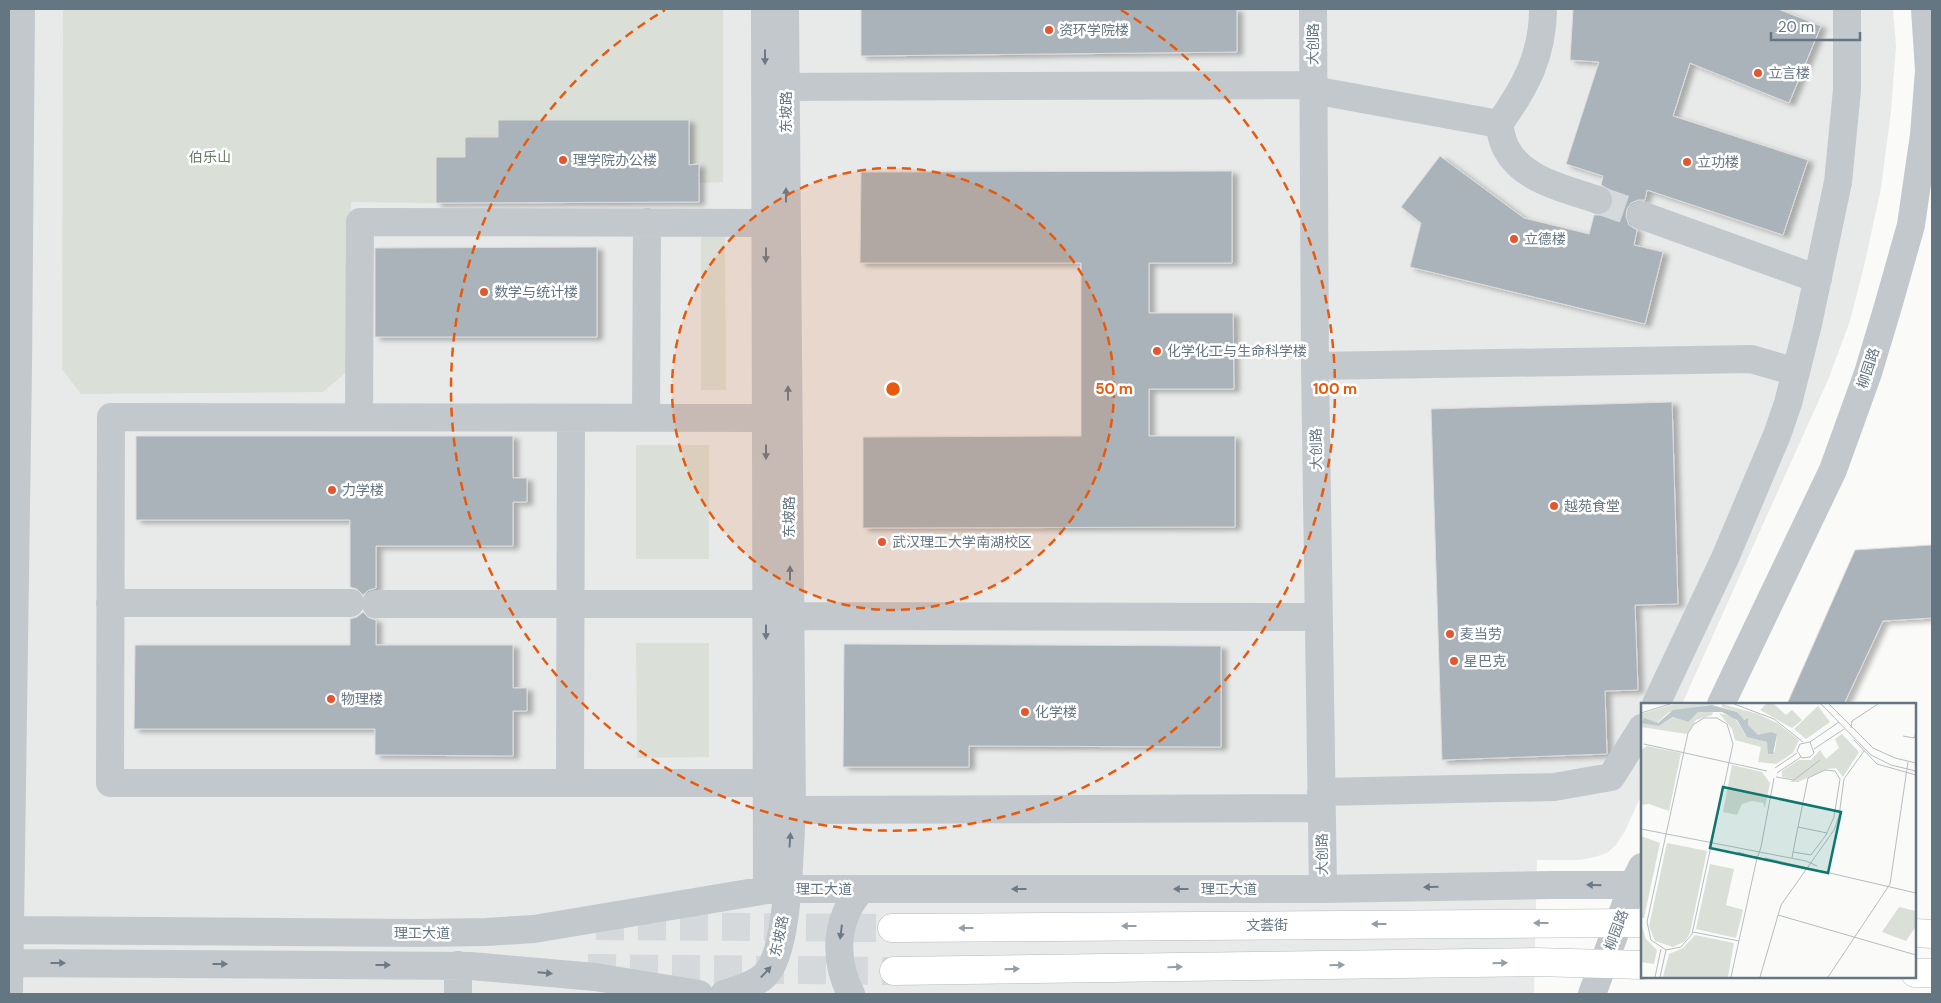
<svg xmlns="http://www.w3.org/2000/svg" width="1941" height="1003" viewBox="0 0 1941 1003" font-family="'DM Sans','Noto Sans SC',sans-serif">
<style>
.built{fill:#e8e9e9}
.green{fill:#dadfd7}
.building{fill:#aab3b9;stroke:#dcdcda;filter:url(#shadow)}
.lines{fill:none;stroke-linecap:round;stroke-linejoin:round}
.minor-tunnel{stroke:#d5d9db;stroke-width:28;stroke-dasharray:28 14;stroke-linecap:butt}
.major-tunnel{stroke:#d5d9db;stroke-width:28;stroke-dasharray:28 14;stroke-linecap:butt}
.major-casing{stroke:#b5babe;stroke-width:29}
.minor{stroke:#c3c8cc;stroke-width:28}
.major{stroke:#fff;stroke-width:28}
.oneway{fill:#6a7a87}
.oneway2{fill:#939fa8}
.ring{fill:none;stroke:#e8590c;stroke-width:2.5;stroke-dasharray:9 6}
.poi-dot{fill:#e4572e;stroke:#fff;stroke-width:2}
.labels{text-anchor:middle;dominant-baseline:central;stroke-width:5;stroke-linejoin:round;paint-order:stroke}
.poi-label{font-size:14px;fill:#657683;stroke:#fff;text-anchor:start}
.street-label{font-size:14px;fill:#657683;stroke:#fff}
.park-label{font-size:14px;fill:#687a64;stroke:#fff}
.inset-road{fill:none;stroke:#b5bdc2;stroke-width:1}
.view{fill:#0f766e;fill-opacity:0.15;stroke:#0f766e;stroke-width:2.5}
.inset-edge{fill:none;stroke:#657683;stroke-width:2.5}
.centre{fill:#e8590c;stroke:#fff;stroke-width:2.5}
.ring-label{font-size:15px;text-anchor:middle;font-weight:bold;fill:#e8590c;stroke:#fff;stroke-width:5;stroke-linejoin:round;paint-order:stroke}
</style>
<defs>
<filter id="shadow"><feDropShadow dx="5.5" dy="3" stdDeviation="2.5" flood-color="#0004"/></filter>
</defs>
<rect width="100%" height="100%" fill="#fafaf8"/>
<path class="built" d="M9,9H1893L1896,46L1891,111L1881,188L1865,262L1850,321L1828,380L1682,704H1642V794L1625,831L1616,845L1607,853L1595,857L1579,860H1537L1534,994H9Z"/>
<path class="green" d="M63,9H723V182L699,183V164L689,165V120H498V137H465V157H436V203L351,202L350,369L323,392L81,394L62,369Z
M701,236H725L726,390H701Z
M636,445H709V559H636Z
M636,643H709V757L637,758Z"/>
<path class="building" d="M861,9H1237V52L861,56Z
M1573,9H1778L1821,26L1789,103L1690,63L1673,116L1808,160L1783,235L1647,190L1645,200H1638L1631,203L1627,209L1626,217L1629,225L1637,230L1634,245L1663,252L1645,324L1410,267L1421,223L1401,207L1440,156L1524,218L1589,234L1594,215H1602L1608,212L1613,205V197L1610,190L1601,185L1603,176L1566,164L1599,62L1570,60Z
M498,120H689V165L699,164V202L436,203V157H465V137H498Z
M1232,171V263H1149V313H1233L1234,389H1149V436H1235V527L863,528V437L1081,436V263H860L861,172Z
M597,247V337H375V248Z
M1672,402L1678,604L1635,605L1638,690L1605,691L1607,754L1442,760L1431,409Z
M136,436H513V478H527V502H513V546H376V588L369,590L363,595L357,589L350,587V520H136Z
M1932,545V618L1883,621L1844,704H1787L1855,550Z
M363,612L369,618L376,620V645H513V688H527V711H513V756L375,755V729H134L135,645H350V619L357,617Z
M844,644L1221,646V747L969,746V767H843Z"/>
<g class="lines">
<path class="minor-tunnel" d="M1598,200L1641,215"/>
<path class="major-tunnel" d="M596,926L892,928
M588,968L894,971"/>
<defs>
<path id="major" d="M892,928L1642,923
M1915,933L1932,934
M894,971L1536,962L1642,965
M1915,973H1932"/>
</defs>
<use href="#major" class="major-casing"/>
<path class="minor" d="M765,9L767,890
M1313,9L1315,366L1323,889
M769,87L1313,85
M1313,90L1499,124
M1499,124C1501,133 1502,142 1507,150C1524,181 1567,189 1598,200
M1499,124C1525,88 1543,55 1543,9
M1641,215L1818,279
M1315,366L1751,359L1796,372
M359,417L360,222L766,223
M646,418L647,222
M766,418L111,417L110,783H767
M110,603H350
M376,604H766
M790,616L1318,617
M1656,704L1725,558L1777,435L1788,403L1808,324L1838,182L1847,90V9
M1721,704L1833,470L1868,373L1889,303L1911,225L1924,135L1929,70L1925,9
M570,783L571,418
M1321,792L1554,787L1611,777L1642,728
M792,810L1321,808
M9,930L419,933L486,932L534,929L767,890L786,889H1323L1553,885H1633L1642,887
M9,963L471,966L595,977L699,994
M458,965V994
M9,994L18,367L21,9
M724,994C738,990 755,985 765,975C790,951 789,847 792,810L785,9
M851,994C833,959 835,918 862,889
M1592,994L1633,885L1642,867"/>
<use href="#major" class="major"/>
</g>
<defs><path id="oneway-solid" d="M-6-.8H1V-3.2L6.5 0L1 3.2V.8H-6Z" transform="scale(1.25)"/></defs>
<g class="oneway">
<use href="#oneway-solid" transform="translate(765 57) rotate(90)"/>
<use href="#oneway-solid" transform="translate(786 195) rotate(-90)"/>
<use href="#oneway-solid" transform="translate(766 255) rotate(90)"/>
<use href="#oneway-solid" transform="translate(788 393) rotate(-90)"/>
<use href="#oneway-solid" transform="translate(766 452) rotate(90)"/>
<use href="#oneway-solid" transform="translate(790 573) rotate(-90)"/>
<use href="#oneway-solid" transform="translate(766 632) rotate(90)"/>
<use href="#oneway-solid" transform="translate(790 840) rotate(-86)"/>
<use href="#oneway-solid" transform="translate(1594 885) rotate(-179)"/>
<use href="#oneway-solid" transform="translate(1431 887) rotate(179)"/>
<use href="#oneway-solid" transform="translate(1019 889) rotate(180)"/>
<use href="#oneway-solid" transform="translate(1181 889) rotate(180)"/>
<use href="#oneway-solid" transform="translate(841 932) rotate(97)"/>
<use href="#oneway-solid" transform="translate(58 963)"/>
<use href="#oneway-solid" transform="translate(220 964)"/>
<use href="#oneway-solid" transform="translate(383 965)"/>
<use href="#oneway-solid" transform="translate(766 972) rotate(-47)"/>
<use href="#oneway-solid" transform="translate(545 973) rotate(5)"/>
</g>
<g class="oneway2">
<use href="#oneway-solid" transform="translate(1541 923) rotate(180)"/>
<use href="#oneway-solid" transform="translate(1379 924) rotate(180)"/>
<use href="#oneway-solid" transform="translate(1129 926) rotate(180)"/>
<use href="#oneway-solid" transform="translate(966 928) rotate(180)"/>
<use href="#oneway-solid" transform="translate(1500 963) rotate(-1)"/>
<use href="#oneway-solid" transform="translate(1337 965) rotate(-1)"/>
<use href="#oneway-solid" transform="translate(1175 967) rotate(-1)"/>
<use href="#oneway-solid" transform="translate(1012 969) rotate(-1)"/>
</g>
<circle cx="893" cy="389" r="221" fill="#e8590c" fill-opacity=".12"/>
<g class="ring">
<circle cx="893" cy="389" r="221"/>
<path d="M1121 10A442 442 0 1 1 665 10"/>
</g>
<g class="poi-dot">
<circle cx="1049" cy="30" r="5"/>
<circle cx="1758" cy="73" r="5"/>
<circle cx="563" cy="160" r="5"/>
<circle cx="1687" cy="162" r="5"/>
<circle cx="1514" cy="239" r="5"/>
<circle cx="484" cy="292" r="5"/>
<circle cx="1157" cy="351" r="5"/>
<circle cx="332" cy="490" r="5"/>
<circle cx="1554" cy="506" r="5"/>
<circle cx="882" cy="542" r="5"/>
<circle cx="1450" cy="634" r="5"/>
<circle cx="1454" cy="661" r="5"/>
<circle cx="331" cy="699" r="5"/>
<circle cx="1025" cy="712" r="5"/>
</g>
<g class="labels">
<g class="poi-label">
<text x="1059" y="30">资环学院楼</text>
<text x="1768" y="73">立言楼</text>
<text x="573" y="160">理学院办公楼</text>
<text x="1697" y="162">立功楼</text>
<text x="1524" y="239">立德楼</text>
<text x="494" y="292">数学与统计楼</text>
<text x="1167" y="351">化学化工与生命科学楼</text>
<text x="342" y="490">力学楼</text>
<text x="1564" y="506">越苑食堂</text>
<text x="892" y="542">武汉理工大学南湖校区</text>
<text x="1460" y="634">麦当劳</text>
<text x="1464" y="661">星巴克</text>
<text x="341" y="699">物理楼</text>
<text x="1035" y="712">化学楼</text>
</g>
<g class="street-label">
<text transform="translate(1313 44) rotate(-90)">大创路</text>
<text transform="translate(786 112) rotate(-90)">东坡路</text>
<text transform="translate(1868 368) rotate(-72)">柳园路</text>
<text transform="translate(1316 449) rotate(-91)">大创路</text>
<text transform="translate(789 517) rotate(-90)">东坡路</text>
<text transform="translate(1322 854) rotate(-91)">大创路</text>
<text x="824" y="889">理工大道</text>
<text x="1229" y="889">理工大道</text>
<text x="1267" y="925">文荟街</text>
<text transform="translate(1616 930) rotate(-69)">柳园路</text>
<text x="422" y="933">理工大道</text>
<text transform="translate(779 936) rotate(-78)">东坡路</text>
</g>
<g class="park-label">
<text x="210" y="157">伯乐山</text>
</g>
</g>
<g transform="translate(1641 703)">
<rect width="275" height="275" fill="#fafaf8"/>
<path d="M73,1L28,9L16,20L0,17V11L30,2ZM81,1L117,11L136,20L158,37L152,50L135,61L117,59L120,44L94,37L91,26L78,10L93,14L106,34L126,39L129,52L134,48L136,31L116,32L107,22V15L102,17L96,9L81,4ZM125,1H133L145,12L151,7L161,17L151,25L119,7ZM177,3L189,19L165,36L153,26ZM69,8L72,9L71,12L55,17L46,31L0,24L1,19L18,23L33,14L46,19L55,9ZM201,31L218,49L202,74L195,65L186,66L157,79H149L153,76L141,74V68L158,57H170L179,47L185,56L198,45L194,36ZM6,43L40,50L28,108L8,101L0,102V47ZM91,62L121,69L129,80L124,105L122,100L111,98L101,101L96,112L82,109ZM0,133L19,140L3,215H0ZM26,140L66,148L49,230L44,238L32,244L14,238L8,223ZM69,161L93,166L85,202L102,207L95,235L55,226ZM258,204L275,208V223L265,238L241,229ZM0,221L5,236L16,247L13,261L0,259ZM54,232L93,240L87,274H22L28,251L42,245Z" fill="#dadfd7"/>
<path d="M71,2L96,9L103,17L107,15V22L117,32L130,29L136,31L132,51H127L126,39L106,34L96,17L81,9H57L47,19L32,14L18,23L0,20L3,15L17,20L32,7Z" fill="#bbc7cb"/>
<path class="inset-road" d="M93,1L133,16L162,39M180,1L230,52L250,62L275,68M188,1L232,45L254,55L275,60M0,10L29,1M63,15H76L86,21L92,41L51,231L40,244L25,247L10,237L6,219L47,30L53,21ZM210,25L211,18L237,1M262,33L273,35L275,30M213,37L236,61L275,72M169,39L173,50L169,54L161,55L156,48L159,41L169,39L198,19M3,41L126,68M173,46L203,26M134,65L156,50M136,70L160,54M135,74L153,77L179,57M157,124L186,130M0,126L165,158L176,163M97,149L126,158M113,154L117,153L120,144L133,75M124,155L275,190M151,155L152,149L157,124L167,75L184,67L194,68L199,76L193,114L185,132L170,152L152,149M137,212L275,252M52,229L98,238M14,274L20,246M19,274L25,247M90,274L116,155M119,274L140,202L193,127L198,113L203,76L223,48M187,274L249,181L267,59"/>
<path class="view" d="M82,84L200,109L187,170L69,145Z"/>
<rect width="275" height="275" class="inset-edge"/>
</g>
<circle cx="893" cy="389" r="8" class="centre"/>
<g class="ring-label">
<text x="1114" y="394">50 m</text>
<text x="1335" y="394">100 m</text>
</g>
<rect width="1941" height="1003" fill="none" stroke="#657683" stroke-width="20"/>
<path d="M1771 32v8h89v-8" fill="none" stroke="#657683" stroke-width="2.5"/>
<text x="1778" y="32" font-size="15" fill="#657683" stroke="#ffffff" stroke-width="4" paint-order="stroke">20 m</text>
</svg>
